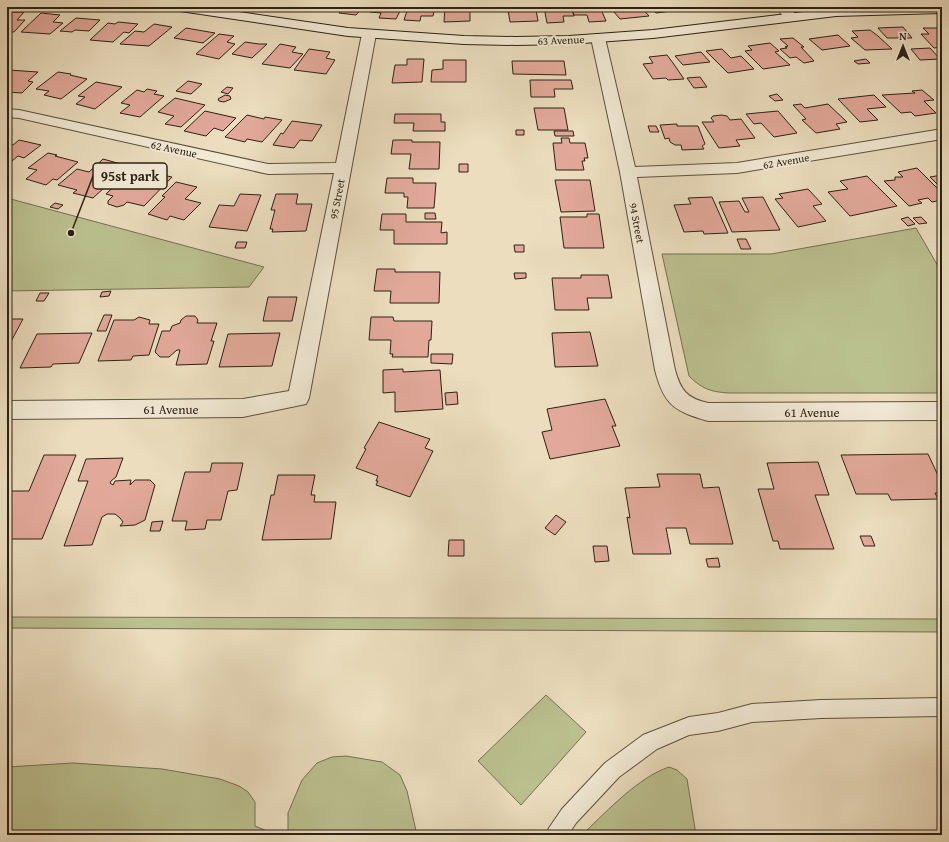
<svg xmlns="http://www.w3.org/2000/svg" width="949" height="842" viewBox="0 0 949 842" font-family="'Gentium Book Plus',serif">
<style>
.green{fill:#bbc08f;stroke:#747152}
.building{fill:#e2a99a;stroke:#2c2214}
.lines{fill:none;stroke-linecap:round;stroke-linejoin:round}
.lane-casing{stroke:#5c513e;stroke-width:2}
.street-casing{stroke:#5c513e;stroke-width:2}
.secondary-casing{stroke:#2c2214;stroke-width:2}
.lane{fill:#f2e9d5;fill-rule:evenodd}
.street{fill:#f2e9d5;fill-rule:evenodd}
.secondary{fill:#f2e9d5;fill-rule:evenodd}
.labels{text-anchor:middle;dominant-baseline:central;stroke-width:4;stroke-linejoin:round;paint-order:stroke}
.far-street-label{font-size:11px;fill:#2c2214;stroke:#f2e9d5}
.street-label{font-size:13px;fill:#2c2214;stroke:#f2e9d5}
.leader{fill:none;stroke:#2c2214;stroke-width:1.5}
.callout-dot{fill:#2c2214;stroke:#f2e9d5;stroke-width:1.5}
.callout{fill:#f2e9d5;stroke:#2c2214;stroke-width:1.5}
.callout-label{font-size:14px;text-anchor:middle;font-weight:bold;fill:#2c2214}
</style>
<rect width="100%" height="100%" fill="#ebddbe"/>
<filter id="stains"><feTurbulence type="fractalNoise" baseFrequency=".005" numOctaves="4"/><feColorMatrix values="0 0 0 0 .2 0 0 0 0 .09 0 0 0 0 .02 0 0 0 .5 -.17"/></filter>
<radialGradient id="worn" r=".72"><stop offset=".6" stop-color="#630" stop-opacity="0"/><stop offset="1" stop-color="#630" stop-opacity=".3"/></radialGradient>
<path class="green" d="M7,198L264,267L249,287L7,291Z
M916,228L942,273V393H729C711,392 702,389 689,376L662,254H771Z
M7,617L942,619V632L7,628Z
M546,695L586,732L521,805L478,761Z
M346,756L382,762L400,775L407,791L417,835H288V813L302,780L317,763L332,757Z
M73,763L162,769L220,779L239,786L248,792L255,802V826L267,831L271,835H7V767Z
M669,767L677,770L687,779L696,835H585V832C607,811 639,777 669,767Z"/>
<path class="building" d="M304,7H330L327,11Z
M344,7H363L356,15L339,13Z
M372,7H402L396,19L379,18L381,13L370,12Z
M410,7H435L433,16H421L420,21L404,20L407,11H409Z
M445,7L470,8V21L444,22Z
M544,7H571L574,16H563L564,22L547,23Z
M571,7H600L606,21L589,22L587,15H574Z
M614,7H641L649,16L620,19L614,12L617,11Z
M651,7H677L680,10L656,13Z
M508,10H536L538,21L510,22Z
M7,12H24L17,20H25L14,32H7Z
M41,13L60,15L53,22L63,23L50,34L21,32Z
M76,18L100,20L89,31L75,30L72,32L60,31Z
M118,22L138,24L129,33L124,32L113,42L90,40L108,23L115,24Z
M154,24L172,27L149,46L120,44L135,31L144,32Z
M903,27L912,38H887L878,28Z
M186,28L215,33L203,43L174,38Z
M923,28H942V47L934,48L921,34H929Z
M870,30L878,36L892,49L865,50L851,38L858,37L852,31Z
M219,34L234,36L227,42L235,44L219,59L196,54Z
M838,35L850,46L822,50L809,39Z
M793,38L804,47H801L814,61L804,63L796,57L790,58L780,49L787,48L785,47L788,46L780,39Z
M245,42L259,44H267L252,58L232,54Z
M770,43L779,51L775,52L790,65L763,69L745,51L752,50L748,46Z
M280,44L296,47L292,52L303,54L290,68L262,64Z
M930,48L940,59L920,60L911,49Z
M309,49L330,52L326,58L335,60L326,74L294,70Z
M722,49L731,58L741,56L754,69L728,73L706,51Z
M701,52L710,62L683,65L675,56Z
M667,55L673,63L684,79L668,80L666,78L653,79L643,64L653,63L649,57Z
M407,59H424L422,82L392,83L395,65H407Z
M866,59L870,63L858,64L854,61Z
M443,60H466V82H431L432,70L443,69Z
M512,61H564L566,75L513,74Z
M8,70L38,72L28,81L33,82L22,93L7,92Z
M58,72L71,74L70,75L87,79L61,99L44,95L49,91L36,89Z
M700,77L707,87L694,88L687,78Z
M530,80H571L573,89H554L555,97H531Z
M188,81L202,84L191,94L176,91Z
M96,82L122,87L95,109L76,104L85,97L78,96Z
M227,87L233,88L228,94L221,92Z
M147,89L157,91L154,94L164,96L140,117L120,113L130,105L121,103L137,90L144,92Z
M922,90L934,100L924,101L936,113L915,116L911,112L901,113L882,95L915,93L912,91Z
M777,94L783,100L775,101L769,96Z
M225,95L230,96L231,99L224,102L219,101L218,99Z
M874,95L886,107L867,109L878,120L860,122L838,99Z
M175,98L205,105L181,127L165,124L174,116L158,112Z
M801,104L805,108L828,104L847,122L836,124L840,129L816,133L802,120L806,119L793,105Z
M534,108H564L568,130H538Z
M205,111L236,118L223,131L214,128L206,136L184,131Z
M778,111L797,133L774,137L761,123L754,124L746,114Z
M395,114H441V122H445V131H413L414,123H394Z
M247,115L264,119L265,117L282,120L262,142L247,139L245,142L225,137Z
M721,115L727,116L730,120L741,119L755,138L736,140L740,146L719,148L702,122H714L711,118L713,116Z
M292,121L322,125L312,141L300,140L294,148L273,145L281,133L283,134Z
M677,124V126H698L705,144L702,146L704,149L682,150L681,145H675L670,142L669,138L665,139L660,125Z
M648,126H656L659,132H650Z
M516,130H524V135H516Z
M554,131H573L574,136H555Z
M561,138H569L570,143H585L588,158H584L585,161H582L584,170H556L553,143H562Z
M19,140L41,145L24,158L18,156L7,165V144L13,145Z
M393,140H412V142H440L439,169H409L411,154H391Z
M48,153L57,155L55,156L78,162L57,180L53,179L46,185L26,179L37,170L28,168Z
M103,159L128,166L93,198L73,193L77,190L58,185L77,169L89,172Z
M459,164H468V172H459Z
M917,168L942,193V200L932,202L928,198L918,200L922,203L909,206L884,181L895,180V177H903L898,172Z
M153,173L172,177L144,206L127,202L124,205L117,207L108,204V201L113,196L106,194L124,177L139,181L141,179L145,180Z
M942,175V189L930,177Z
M867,176L897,206L850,216L828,192L848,189L840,181Z
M387,178H413V183H436L434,208H407L408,197H404V193H385Z
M555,180H590L595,211L561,212Z
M176,182L197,187L185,199L201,203L184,220L170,216L167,220L148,214L165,197L162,196Z
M808,189L822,204L813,206L826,221L798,227L775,199L783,198L779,194Z
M240,194L261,195L247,231L209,227L219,205L234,206Z
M276,194H298L296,204H312L306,231L272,232L273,229H270L275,210H271Z
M712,197L728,233L704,234L703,231L684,232L674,205L691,204L688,198Z
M763,197L780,230L732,232L719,202L739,201L745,212H749L742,198Z
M55,203L63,205L58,209L50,207Z
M425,213H435L436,219H425Z
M382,214H406V222H442L441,233L447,232V244H394V230H380Z
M587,214H599L604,248H564L560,217H587Z
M908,217L915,224L908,226L901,219Z
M921,217L927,223L919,224L913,218Z
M737,239H746L751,249H741Z
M237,242H247L245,248H235Z
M514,245H524V252H515Z
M377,269H395V272H440L439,303H390L391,291H374Z
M514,273H526V278L515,279Z
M581,275H608L612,298H587L589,310H555L552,278H581Z
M111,291L109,296L100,297L102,292Z
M40,293H49L44,301H36Z
M268,297H297L292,321H263Z
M104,315H112L106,331H97Z
M186,316H195L198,320L197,323H217L211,341H214L207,364L176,365L180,350H177L169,357H160L155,352L162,331H170L172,326L180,323L181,320Z
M139,317L150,320L149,324H159L149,355L133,356L131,360L98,361L114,320H134Z
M371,317H393L394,321H432L431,340H429L428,357H392L393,354H390L391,340H369Z
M7,319H23L7,349Z
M590,332L598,366L555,367L552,333Z
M92,333L79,363L53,364L51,367L20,368L37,334Z
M280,333L272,366L219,367L228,334Z
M431,354H453L452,364L431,363Z
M403,369V372L440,370L443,409L395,412V392L383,393V370Z
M457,392L458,404L446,405L445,393Z
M605,399L616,426H612L620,446L550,459L542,432L552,430L547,409Z
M379,422L430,439L425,448L433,451L410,497L376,485L378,481H376L378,476L356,468L366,449L364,448Z
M928,454L942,484V493H935L938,499L891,500L888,494H856L841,455Z
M44,455H76L42,539H7V491H29Z
M123,458L116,477L111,481L110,483L113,485L115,481L131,480L130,485L135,480H150L155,485L145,520L135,525L120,526L123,522L120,518L115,514H107L102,517L92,545L64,546L88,481H78L86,459Z
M818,462L829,495H815L834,549H780L778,541H773L758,489H774L767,463Z
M212,463H243L237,490L228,491L221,520H207L205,529L185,530L187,521H172L185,472H210Z
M657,474H700L703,488L719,487L733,544H690L686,528H666L671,554H633L627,517L630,518L625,488L660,487Z
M278,475H315L311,495H315L314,502H336L331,539L262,540L271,495H274Z
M556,515L566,522L555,535L545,528Z
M163,521L160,531H150L152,522Z
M860,536H871L875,546H864Z
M449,540H464V556H448Z
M593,546H607L609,561L595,562Z
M718,558L720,567H708L706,559Z"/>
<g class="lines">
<defs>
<path id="lane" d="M942,698V716L821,718L752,722L718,731L689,735L657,749L619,777L576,823L568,835H546L549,828L562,809L605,763L643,735L689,717L718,713L752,704L821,700Z"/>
<path id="street" d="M776,7H789L798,17L796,20C787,22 781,14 776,7Z
M369,30L374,31L376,34L309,398L306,404L243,417L7,419V401L243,399L289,391L334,173L268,174L19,118L7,117V109L19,110L268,164L336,163L362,34L364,31Z
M598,34L603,35L605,38L635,167L737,163L942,129V139L737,173L637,177L675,370C681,391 687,398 708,403L942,402V420L708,421C674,411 664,405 655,370L620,172L591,38L593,35Z"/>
<path id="secondary" d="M174,7H205L348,28L464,36L516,37L569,36L653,30L836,8L942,7V13L836,16L653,38L569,44L516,45L464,44L348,36L180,11L176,10Z"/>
</defs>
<use href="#lane" class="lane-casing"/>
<use href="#street" class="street-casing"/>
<use href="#secondary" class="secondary-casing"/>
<use href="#lane" class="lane"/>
<use href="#street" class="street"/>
<use href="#secondary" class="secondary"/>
</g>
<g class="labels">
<g class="far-street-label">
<text transform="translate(561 40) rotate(-2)">63 Avenue</text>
<text transform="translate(174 149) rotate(12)">62 Avenue</text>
<text transform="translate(786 161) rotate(-10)">62 Avenue</text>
<text transform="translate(337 199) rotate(-79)">95 Street</text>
<text transform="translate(637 223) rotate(79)">94 Street</text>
</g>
<g class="street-label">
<text x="171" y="409">61 Avenue</text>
<text x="812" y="412">61 Avenue</text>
</g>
</g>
<path class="leader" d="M71 233L93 176"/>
<circle class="callout-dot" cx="71" cy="233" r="4"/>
<rect class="callout" x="93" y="163" width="74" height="26" rx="4"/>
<g class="callout-label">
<text x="130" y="181">95st park</text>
</g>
<rect width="949" height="842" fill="none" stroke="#ebddbe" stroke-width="24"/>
<rect x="8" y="8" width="933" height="826" fill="none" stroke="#2c2214" stroke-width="2"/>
<rect x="12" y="12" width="925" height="818" fill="none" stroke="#2c2214"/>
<g transform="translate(903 46)" stroke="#f2e9d5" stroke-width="3" paint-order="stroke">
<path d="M0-3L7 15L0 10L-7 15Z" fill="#2c2214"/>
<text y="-6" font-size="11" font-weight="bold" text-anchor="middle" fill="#2c2214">N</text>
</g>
<rect width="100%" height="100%" filter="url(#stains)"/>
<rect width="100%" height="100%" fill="url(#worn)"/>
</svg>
